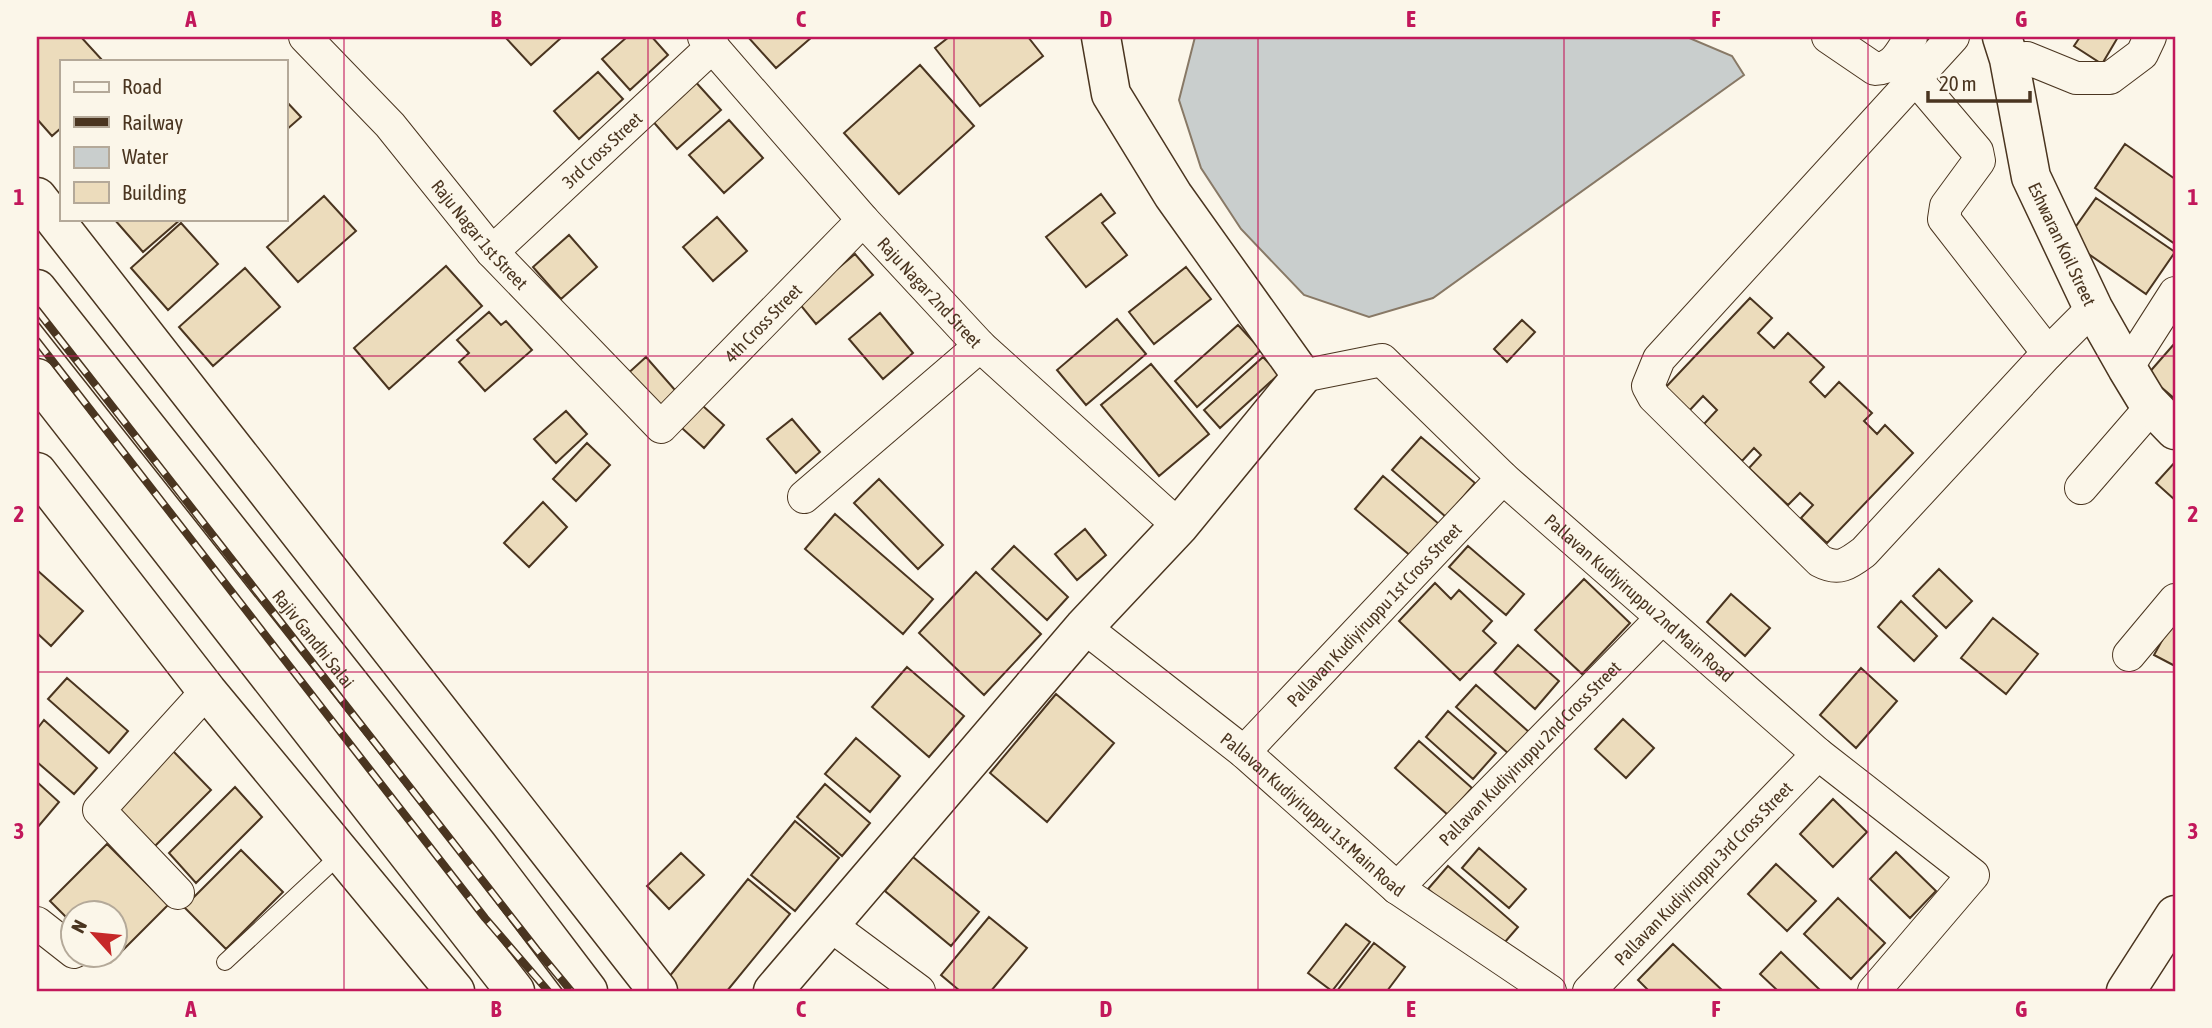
<svg xmlns="http://www.w3.org/2000/svg" width="2212" height="1028" viewBox="0 0 2212 1028" font-family="'Asap Condensed',sans-serif">
<style>
.water{fill:#c9cecd;stroke:#887966;stroke-width:2}
.building{fill:#ecdcbc;stroke:#4a3520;stroke-width:2}
.lines{fill:none;stroke-linecap:round;stroke-linejoin:round}
.service-casing{stroke:#4a3520;stroke-width:18}
.minor-casing{stroke:#4a3520;stroke-width:34}
.tertiary-casing{stroke:#4a3520;stroke-width:41}
.primary-casing{stroke:#4a3520;stroke-width:41}
.service{stroke:#fbf6e9;stroke-width:16}
.minor{stroke:#fbf6e9;stroke-width:32}
.tertiary{stroke:#fbf6e9;stroke-width:38}
.primary{stroke:#fbf6e9;stroke-width:38}
.rail-casing{stroke:#4a3520;stroke-width:8}
.rail{stroke:#fbf6e9;stroke-width:5;stroke-dasharray:16;stroke-linecap:butt}
.grid{fill:none;stroke:#c2185b;stroke-width:2;stroke-opacity:0.55}
.labels{text-anchor:middle;dominant-baseline:central;stroke-width:5;stroke-linejoin:round;paint-order:stroke}
.street-label{font-size:18px;fill:#4a3520;stroke:#fbf6e9}
.neatline{fill:none;stroke:#c2185b;stroke-width:2.5}
.grid-label{font-size:23px;text-anchor:middle;font-weight:bold;fill:#c2185b}
</style>
<rect width="100%" height="100%" fill="#fbf6e9"/>
<path class="water" d="M1195,37H1687L1732,56L1744,75L1433,298L1369,317L1304,295L1241,229L1201,168L1179,100Z"/>
<path class="building" d="M37,37H81L103,61H61V128L52,136L37,119Z
M505,37H562L531,65Z
M627,37H652L668,55L630,90L602,59Z
M748,37H812L776,68Z
M949,37H1028L1043,56L980,106L935,48Z
M2080,37H2118L2102,64L2074,46Z
M920,65L974,126L899,194L844,133Z
M598,72L623,99L579,139L554,111Z
M693,79L721,110L677,149L650,118Z
M285,100L301,117L285,131Z
M729,120L763,158L724,193L689,155Z
M2125,144L2175,179V244L2095,188Z
M1101,194L1115,213L1102,223L1127,255L1086,287L1046,237Z
M324,196L356,231L298,282L267,247Z
M2096,198L2175,252L2146,294L2067,239Z
M717,217L747,251L713,281L683,247Z
M114,219H181L143,252Z
M181,223L218,264L168,310L131,268Z
M569,235L597,267L561,299L533,267Z
M855,254L873,275L816,324L798,302Z
M446,266L482,306L389,389L354,348Z
M1186,267L1211,299L1154,344L1129,312Z
M245,268L280,307L213,366L179,327Z
M1750,298L1772,318L1758,333L1774,348L1788,333L1824,367L1810,382L1825,397L1839,382L1872,413L1864,421L1877,434L1885,425L1913,453L1827,543L1801,518L1813,505L1800,493L1788,505L1749,468L1761,455L1754,448L1742,461L1704,424L1717,410L1703,396L1689,411L1665,388Z
M489,312L501,325L506,321L532,350L485,391L459,362L469,353L457,340Z
M880,313L913,353L883,379L849,339Z
M1117,319L1146,354L1086,405L1057,370Z
M1522,320L1535,332L1507,362L1494,349Z
M1238,325L1261,350L1197,407L1175,381Z
M2175,343V399L2147,375Z
M646,357L682,398L661,419L624,377Z
M1263,357L1279,374L1220,428L1204,410Z
M1151,364L1209,434L1159,476L1101,405Z
M693,397L724,425L704,448L673,420Z
M566,411L587,434L556,463L534,439Z
M792,419L820,452L796,473L767,439Z
M1421,437L1475,483L1446,517L1392,470Z
M587,443L610,465L576,501L553,479Z
M2175,462V500L2156,483Z
M1383,476L1439,524L1412,557L1355,509Z
M879,479L943,545L918,569L854,503Z
M543,502L567,527L529,567L504,543Z
M835,514L933,599L903,634L805,549Z
M1085,529L1106,555L1077,580L1055,554Z
M1014,546L1068,597L1047,620L992,569Z
M1468,546L1524,594L1506,615L1449,567Z
M1939,569L1972,601L1946,628L1913,596Z
M37,570L83,611L51,646L37,633Z
M976,572L1041,634L984,695L919,633Z
M1584,579L1630,623L1582,674L1535,630Z
M1435,583L1451,599L1459,590L1492,621L1483,631L1496,643L1460,680L1399,621Z
M1731,594L1770,628L1745,656L1707,622Z
M1901,601L1937,636L1914,661L1878,627Z
M2175,617V666L2154,655Z
M1993,618L2038,654L2006,694L1961,658Z
M1518,645L1559,681L1535,709L1494,672Z
M907,667L964,716L929,757L872,707Z
M1861,668L1897,701L1856,748L1820,715Z
M67,678L128,731L109,753L48,699Z
M1476,685L1529,732L1509,754L1456,707Z
M1056,694L1114,743L1047,822L990,773Z
M1448,711L1496,753L1473,779L1426,737Z
M1623,719L1654,748L1626,778L1595,749Z
M44,720L97,768L74,794L37,762V729Z
M856,738L900,776L870,812L825,774Z
M1419,741L1472,788L1448,815L1395,768Z
M173,751L211,790L152,849L114,810Z
M37,782L59,802L37,828Z
M825,784L870,823L842,856L797,817Z
M235,787L262,817L196,883L169,853Z
M1833,799L1867,832L1833,867L1800,834Z
M795,821L839,858L795,911L751,875Z
M107,844L168,905L111,962L103,954H116V912H74V925L50,901Z
M1479,848L1526,889L1509,908L1462,868Z
M241,850L283,892L226,949L184,907Z
M1896,852L1936,891L1910,918L1870,879Z
M681,853L704,875L669,909L647,886Z
M913,857L979,912L951,946L885,891Z
M1776,864L1816,901L1787,931L1748,894Z
M1448,866L1518,927L1498,950L1428,889Z
M748,879L790,914L727,991H663L660,988Z
M1838,898L1885,943L1851,979L1804,934Z
M989,917L1027,948L991,991H960L941,975Z
M1346,924L1370,942L1332,991L1308,973Z
M1374,943L1405,967L1387,991H1337Z
M1673,944L1723,991H1649L1638,980Z
M1781,952L1821,991H1778L1760,974Z"/>
<g class="lines">
<defs>
<path id="service" d="M225,962L341,854"/>
<g id="minor">
<path id="s1" d="M305,37L390,125L492,252L661,427L863,220"/>
<path id="s2" d="M704,37L863,220L980,346L1179,526"/>
<path d="M1828,37L1875,69C1895,69 1901,51 1911,37"/>
<path d="M1953,37L1659,359L1648,386L1654,397L1820,561C1839,571 1848,564 1864,552L2048,353L2093,308"/>
<path d="M2009,59L2027,58L2076,78H2110L2142,54L2150,37"/>
<path d="M1915,78L1977,151L1979,161L1946,206L1944,219L2048,353"/>
<path id="s3" d="M492,252L713,46"/>
<path d="M2127,368L2175,293"/>
<path id="s4" d="M1302,376L1382,360L1503,478L1818,754L1973,875L1874,991"/>
<path d="M2081,488L2152,406"/>
<path d="M804,497L980,346"/>
<path id="s5" d="M1084,627L1244,752L1397,888L1550,991"/>
<path d="M2129,655L2175,600"/>
<path id="s6" d="M1244,752L1503,478"/>
<path id="s7" d="M1397,888L1662,618"/>
<path d="M178,893L99,810L207,691"/>
<path d="M37,923L74,952"/>
<path d="M830,925L919,991"/>
<path id="s8" d="M1589,991L1818,754"/>
</g>
<g id="tertiary">
<path id="s9" d="M2002,37L2009,59L2031,177L2093,308L2127,368L2147,401L2175,430"/>
<path d="M37,197L658,991"/>
<path d="M37,472L207,691L455,991"/>
<path d="M773,991L1084,627L1179,526L1302,376L1173,195L1111,94L1101,37"/>
<path d="M2126,991L2175,915"/>
</g>
<g id="primary">
<path id="s10" d="M37,289L478,846L588,991"/>
<path d="M37,378L515,991"/>
</g>
</defs>
<use href="#service" class="service-casing"/>
<use href="#minor" class="minor-casing"/>
<use href="#tertiary" class="tertiary-casing"/>
<use href="#primary" class="primary-casing"/>
<use href="#service" class="service"/>
<use href="#minor" class="minor"/>
<use href="#tertiary" class="tertiary"/>
<use href="#primary" class="primary"/>
<defs>
<path id="rail" d="M37,310L537,950L571,991
M37,341L485,918L548,991"/>
</defs>
<use href="#rail" class="rail-casing"/>
<use href="#rail" class="rail"/>
</g>
<path class="grid" d="M344,37V991M648,37V991M954,37V991M1258,37V991M1564,37V991M1868,37V991M37,356H2175M37,672H2175"/>
<g class="labels">
<g class="street-label">
<text stroke="none"><textPath href="#s3" startOffset="150">3rd Cross Street</textPath></text>
<text stroke="none"><textPath href="#s1" startOffset="264">Raju Nagar 1st Street</textPath></text>
<text stroke="none"><textPath href="#s9" startOffset="217">Eshwaran Koil Street</textPath></text>
<text stroke="none"><textPath href="#s2" startOffset="341">Raju Nagar 2nd Street</textPath></text>
<text stroke="none"><textPath href="#s1" startOffset="674">4th Cross Street</textPath></text>
<text stroke="none"><textPath href="#s4" startOffset="432">Pallavan Kudiyiruppu 2nd Main Road</textPath></text>
<text stroke="none"><textPath href="#s6" startOffset="189">Pallavan Kudiyiruppu 1st Cross Street</textPath></text>
<text stroke="none"><textPath href="#s10" startOffset="446">Rajiv Gandhi Salai</textPath></text>
<text stroke="none"><textPath href="#s7" startOffset="189">Pallavan Kudiyiruppu 2nd Cross Street</textPath></text>
<text stroke="none"><textPath href="#s5" startOffset="296">Pallavan Kudiyiruppu 1st Main Road</textPath></text>
<text stroke="none"><textPath href="#s8" startOffset="164">Pallavan Kudiyiruppu 3rd Cross Street</textPath></text>
</g>
</g>
<rect width="2212" height="1028" fill="none" stroke="#fbf6e9" stroke-width="77"/>
<rect x="60" y="60" width="228" height="161" fill="#fbf6e9" stroke="#b4a999" stroke-width="2"/>
<rect x="74" y="82" width="35" height="10" fill="#fbf6e9" stroke="#b4a999" stroke-width="2"/>
<text x="122" y="94" font-size="21" fill="#4a3520">Road</text>
<rect x="74" y="117" width="35" height="10" fill="#4a3520" stroke="#b4a999" stroke-width="2"/>
<text x="122" y="130" font-size="21" fill="#4a3520">Railway</text>
<rect x="74" y="147" width="35" height="21" fill="#c9cecd" stroke="#b4a999" stroke-width="2"/>
<text x="122" y="164" font-size="21" fill="#4a3520">Water</text>
<rect x="74" y="182" width="35" height="21" fill="#ecdcbc" stroke="#b4a999" stroke-width="2"/>
<text x="122" y="200" font-size="21" fill="#4a3520">Building</text>
<g transform="translate(94 934) rotate(297)"><circle r="33" fill="#fbf6e9" stroke="#b4a999" stroke-width="2"/>
<path d="M0-5L12 26L0 18L-12 26Z" fill="#c62828"/>
<text y="-10" font-size="19" font-weight="bold" text-anchor="middle" fill="#4a3520">N</text>
</g>
<path d="M1928 91v10h102v-10" fill="none" stroke="#4a3520" stroke-width="3.5"/>
<text x="1939" y="91" font-size="21" fill="#4a3520" stroke="#fbf6e9" stroke-width="5" paint-order="stroke">20 m</text>
<rect x="38" y="38" width="2136" height="952" class="neatline"/>
<g class="grid-label">
<text x="191" y="27">A</text>
<text x="496" y="27">B</text>
<text x="801" y="27">C</text>
<text x="1106" y="27">D</text>
<text x="1411" y="27">E</text>
<text x="1716" y="27">F</text>
<text x="2021" y="27">G</text>
<text x="19" y="205">1</text>
<text x="2193" y="205">1</text>
<text x="19" y="522">2</text>
<text x="2193" y="522">2</text>
<text x="19" y="839">3</text>
<text x="2193" y="839">3</text>
<text x="191" y="1017">A</text>
<text x="496" y="1017">B</text>
<text x="801" y="1017">C</text>
<text x="1106" y="1017">D</text>
<text x="1411" y="1017">E</text>
<text x="1716" y="1017">F</text>
<text x="2021" y="1017">G</text>
</g>
</svg>
